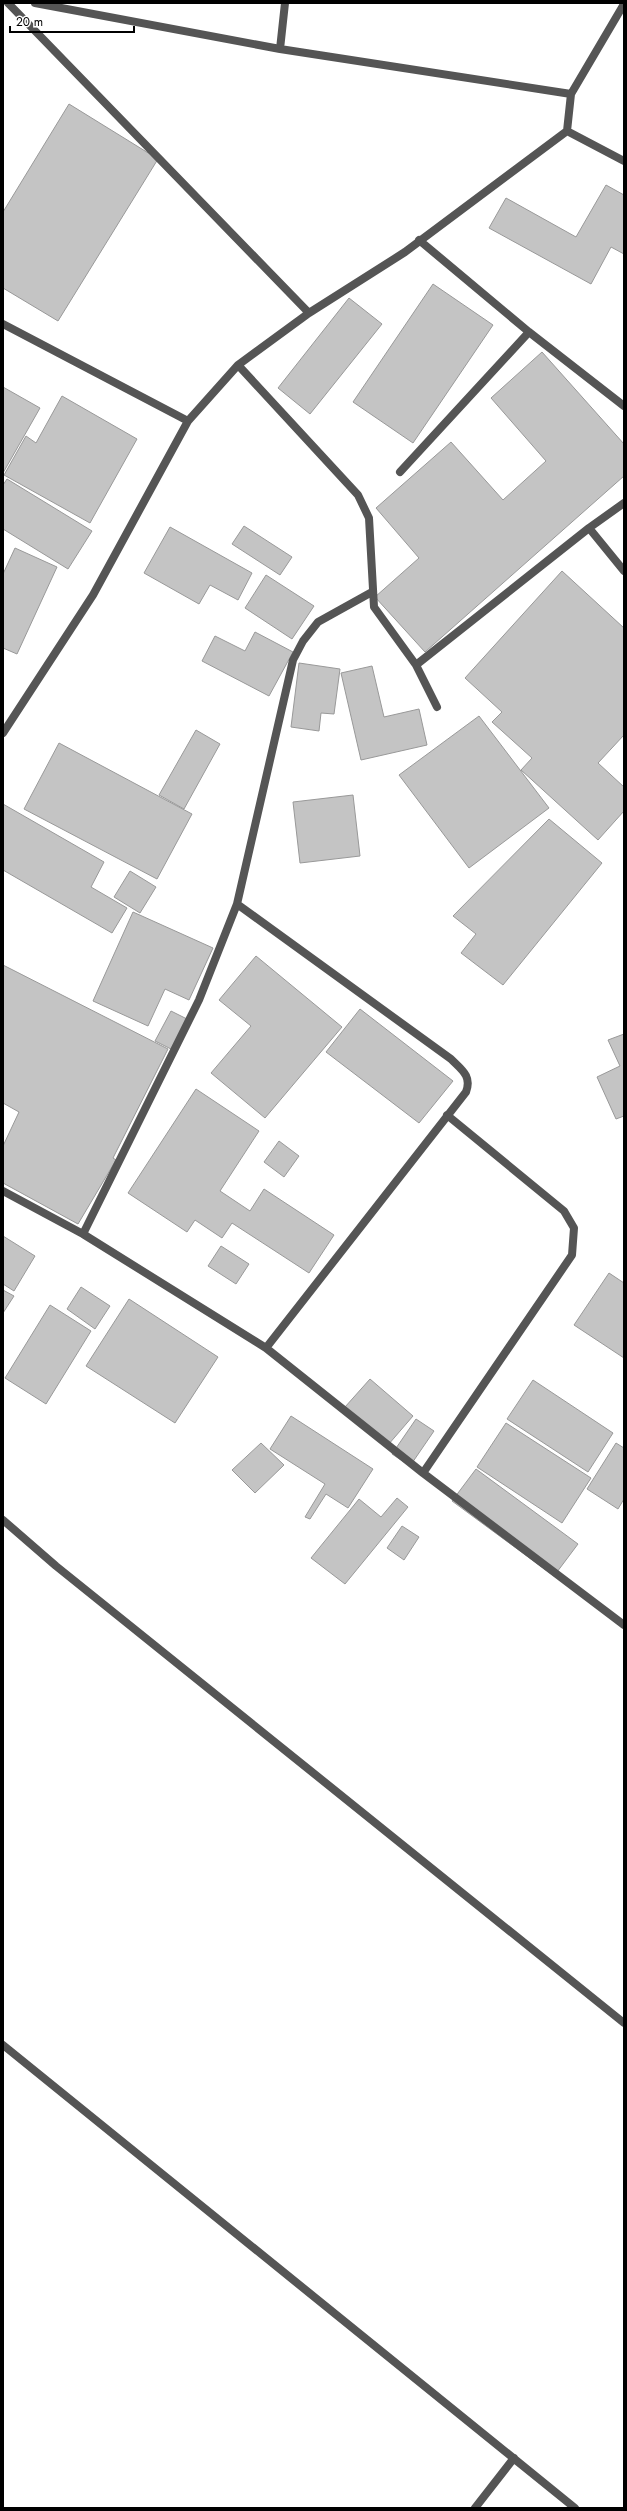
<svg xmlns="http://www.w3.org/2000/svg" width="627" height="2511" viewBox="0 0 627 2511" font-family="Jost,sans-serif">
<style>
.building{fill:#c4c4c4;stroke:#999}
.lines{fill:none;stroke-linecap:round;stroke-linejoin:round}
.minor{stroke:#555;stroke-width:8}
</style>
<rect width="100%" height="100%" fill="#fff"/>
<path class="building" d="M69,104L158,159L58,321L3,288V212Z
M606,185L624,195V254L611,247L591,284L489,228L506,198L576,237Z
M433,284L493,325L413,443L353,402Z
M349,298L382,324L310,414L278,388Z
M542,352L624,444V476L425,652L375,597L419,558L376,508L451,442L503,500L546,461L491,398Z
M3,387L40,408L3,473Z
M62,396L137,439L90,523L4,475L26,436L36,443Z
M7,479L92,531L68,569L3,529V485Z
M244,526L292,557L280,575L232,544Z
M170,527L252,573L238,600L210,585L199,604L144,573Z
M15,548L57,567L17,654L3,648V574Z
M562,571L624,628V735L598,763L624,787V811L598,840L521,770L532,758L492,722L502,712L465,678Z
M266,575L314,606L292,639L245,608Z
M255,632L293,652L269,696L202,661L215,636L245,651Z
M299,663L340,669L334,714L321,713L319,731L291,727Z
M372,666L384,717L419,709L427,745L361,760L341,673Z
M479,716L549,808L469,868L399,775Z
M196,730L220,744L184,809L159,795Z
M59,743L192,814L157,879L24,809Z
M353,795L360,856L300,863L293,802Z
M3,804L104,862L91,887L127,908L112,933L3,870Z
M549,819L602,863L503,985L461,953L476,934L453,916Z
M130,871L156,887L140,913L114,897Z
M133,912L213,948L189,1000L165,989L148,1026L93,1001Z
M256,956L342,1027L265,1118L211,1073L251,1026L219,1000Z
M3,965L168,1049L113,1158L116,1160L78,1224L3,1183V1146L19,1112L3,1103Z
M360,1009L453,1081L419,1123L326,1052Z
M171,1011L187,1019L171,1049L155,1041Z
M624,1034V1116L616,1119L597,1077L620,1066L608,1040Z
M196,1089L259,1131L220,1191L250,1211L264,1189L334,1235L309,1273L232,1223L222,1238L195,1220L187,1232L128,1193Z
M279,1141L299,1156L284,1177L264,1162Z
M3,1236L35,1256L14,1291L3,1284Z
M221,1246L249,1264L236,1284L208,1266Z
M609,1273L624,1283V1358L574,1325Z
M81,1287L110,1306L95,1329L67,1309Z
M3,1290L14,1296L3,1313Z
M129,1299L218,1357L175,1423L86,1366Z
M50,1305L91,1331L46,1404L5,1378Z
M370,1379L413,1416L388,1445L345,1407Z
M533,1380L613,1433L588,1472L507,1419Z
M291,1416L373,1469L348,1508L326,1494L310,1519L305,1517L325,1484L270,1449Z
M416,1419L434,1431L410,1466L392,1454Z
M506,1423L591,1478L562,1523L477,1467Z
M261,1443L284,1465L255,1493L232,1470Z
M616,1443L624,1448V1499L618,1509L587,1489Z
M476,1469L578,1544L554,1576L452,1501Z
M397,1498L408,1507L345,1584L311,1558L359,1499L381,1517Z
M402,1526L419,1537L404,1560L387,1548Z"/>
<g class="lines">
<path class="minor" d="M8,3L309,313
M35,3L280,49L571,94
M624,4L571,94L567,131L624,161
M280,49L285,3
M419,240L529,332L624,406
M3,324L188,421L238,365L309,313L405,252L567,131
M238,365L358,495L369,518L374,607L416,665L437,707
M400,472L529,332
M589,528L624,571
M416,665L589,528L624,503
M3,733L93,595L188,421
M237,904L451,1059C462,1070 472,1076 466,1092L266,1348
M3,1191L83,1234L266,1348L423,1473L624,1625
M83,1234L199,1000L237,904L293,660L303,641L318,622L372,592
M423,1473L572,1255L574,1228L564,1211L447,1115
M3,1520L56,1566L624,2023
M3,2045L575,2508
M475,2508L514,2458"/>
</g>
<rect width="627" height="2511" fill="none" stroke="#000000" stroke-width="8"/>
<path d="M10 26v6h124v-6" fill="none" stroke="#000000" stroke-width="2"/>
<text x="16" y="26" font-size="12" fill="#000000" stroke="#ffffff" stroke-width="3" paint-order="stroke">20 m</text>
</svg>
